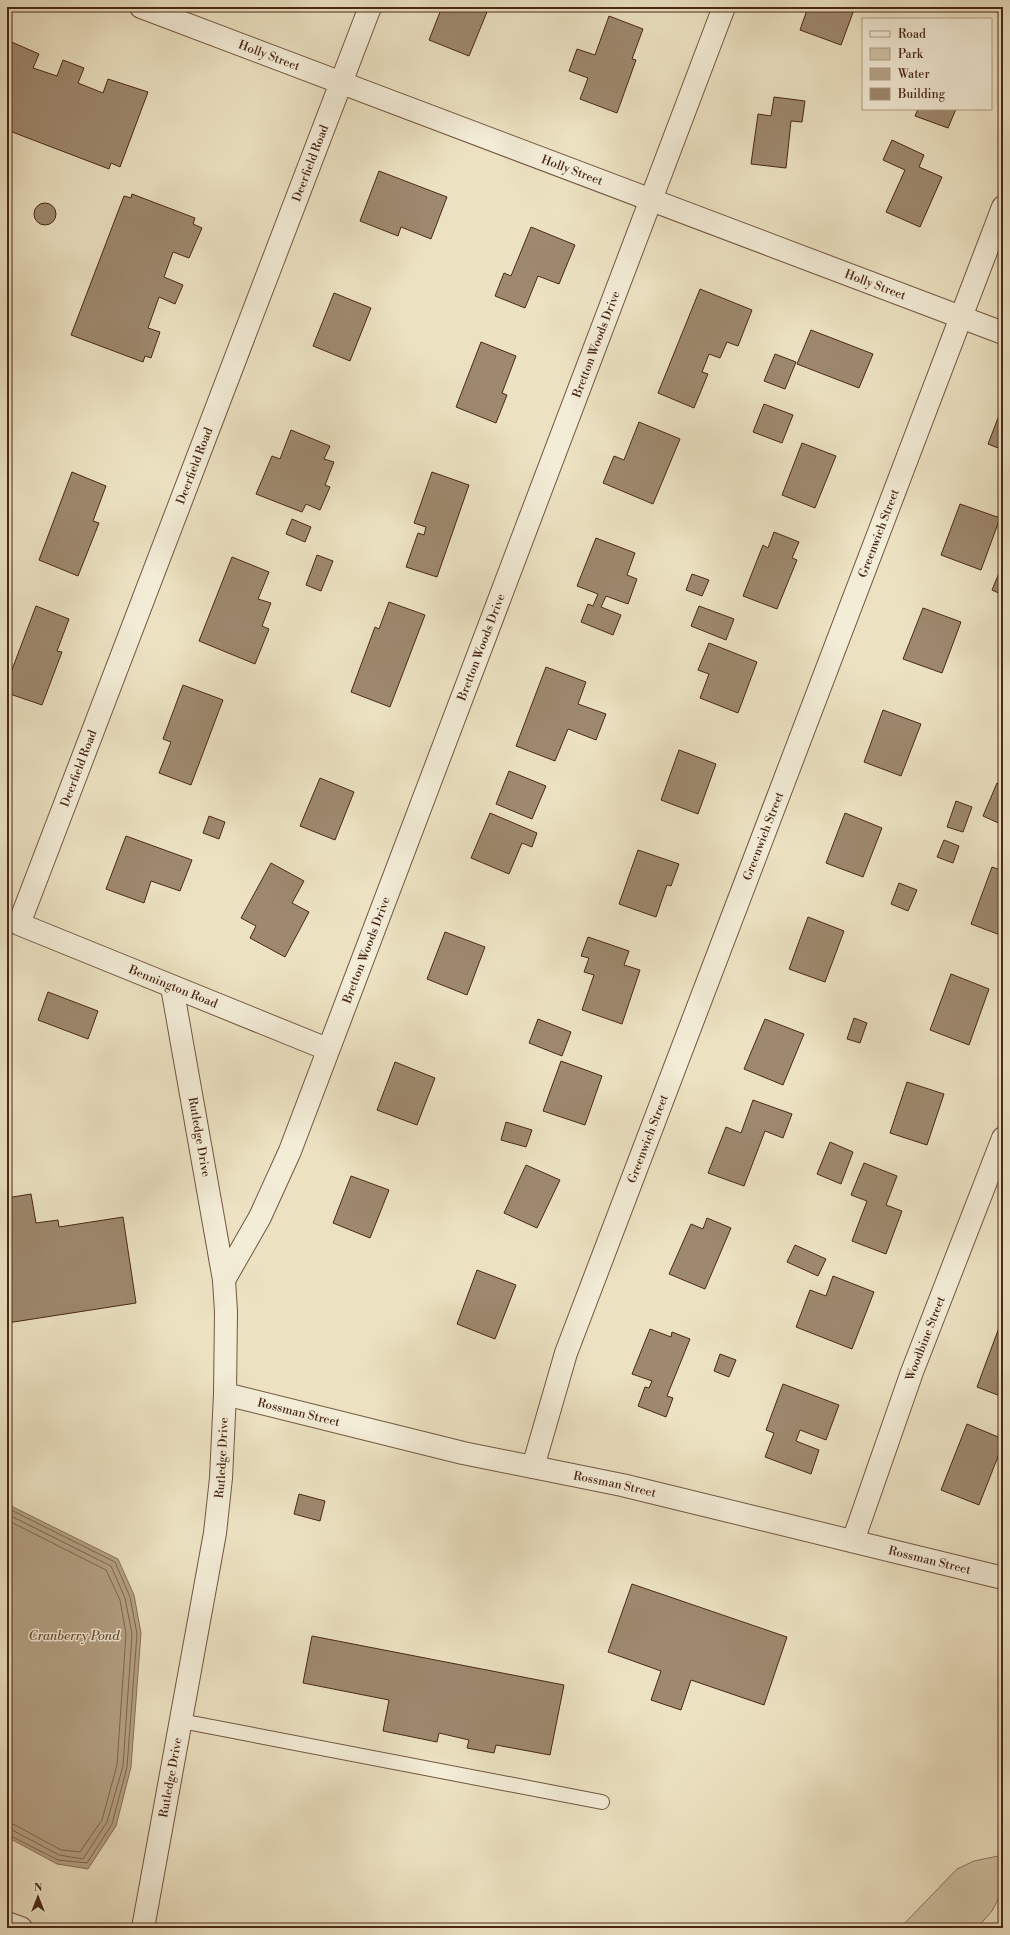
<svg xmlns="http://www.w3.org/2000/svg" width="1010" height="1935" viewBox="0 0 1010 1935" font-family="'Libre Bodoni',serif">
<style>
.green{fill:#d0c2a5;stroke:#8d755d}
.water{fill:#b5a387;stroke:#8a7259}
.lines{fill:none;stroke-linecap:round;stroke-linejoin:round}
.shore{stroke:#80664e;stroke-width:1}
.building{fill:#9e896f;stroke:#4a2815}
.service-casing{stroke:#725640;stroke-width:16}
.minor-casing{stroke:#725640;stroke-width:24}
.tertiary-casing{stroke:#725640;stroke-width:24}
.service{stroke:#f3ecd7;stroke-width:14}
.minor{stroke:#f3ecd7;stroke-width:22}
.tertiary{stroke:#f3ecd7;stroke-width:22}
.labels{text-anchor:middle;dominant-baseline:central;stroke-width:3;stroke-linejoin:round;paint-order:stroke}
.street-label{font-size:12px;fill:#4a2815;stroke:#f3ecd7}
.water-label{font-size:13px;font-style:italic;fill:#6a4d37;stroke:#f3ecd7}
</style>
<rect width="100%" height="100%" fill="#ece2c2"/>
<filter id="stains"><feTurbulence type="fractalNoise" baseFrequency=".005" numOctaves="4"/><feColorMatrix values="0 0 0 0 .2 0 0 0 0 .09 0 0 0 0 .02 0 0 0 .5 -.17"/></filter>
<radialGradient id="worn" r=".72"><stop offset=".6" stop-color="#630" stop-opacity="0"/><stop offset="1" stop-color="#630" stop-opacity=".3"/></radialGradient>
<path class="green" d="M1003,1855V1890L992,1911L977,1928H900L957,1869L974,1861Z"/>
<path class="water" d="M7,1504L118,1559L134,1595L141,1633L131,1767L116,1826L88,1869L57,1864L7,1837Z"/>
<g class="lines">
<path class="shore" d="M7,1508L115,1562L130,1597L137,1634L127,1767L112,1824L87,1863L58,1860L7,1834
M7,1514L111,1566L125,1598L132,1634L123,1766L107,1822L83,1859L59,1855L12,1830L7,1829
M7,1520L106,1570L120,1600L126,1634L117,1765L102,1820L80,1852L61,1850L15,1825L7,1823"/>
</g>
<path class="building" d="M442,7H489L469,56L429,40Z
M808,7H855L841,45L800,30Z
M983,7H1003V14Z
M609,16L643,29L632,59L636,60L617,113L580,99L588,78L569,71L577,49L595,55Z
M7,40L39,54L33,68L57,76L63,60L84,68L78,83L103,93L108,79L148,92L120,167L111,163L109,169L7,130Z
M774,97L805,101L802,122L791,121L786,168L751,164L758,114L771,116Z
M918,109H956L948,128L915,116Z
M892,140L924,155L919,167L942,177L920,227L886,212L905,170L883,160Z
M379,171L447,197L431,239L401,227L398,236L360,221Z
M132,194L195,218L193,224L202,228L189,258L173,252L164,277L183,285L175,304L159,297L148,328L160,332L151,358L145,356L143,362L71,335L124,196L131,198Z
M34 214a11 11 0 1 1 22 0a11 11 0 1 1-22 0Z
M531,227L575,245L559,284L538,276L525,308L495,296L504,273L511,276Z
M700,289L752,310L738,346L727,342L720,358L709,354L702,372L708,374L694,408L658,393Z
M334,293L371,308L350,361L313,346Z
M811,330L873,354L859,388L797,364Z
M481,342L516,356L502,393L507,395L496,423L456,407Z
M775,354L796,362L785,389L764,381Z
M764,404L793,415L782,443L753,432Z
M1003,405V450L988,444Z
M639,422L680,439L653,504L603,483L614,456L624,460Z
M291,430L330,446L324,459L334,462L325,485L330,487L320,510L306,504L302,512L256,494L272,456L280,459Z
M802,443L836,456L815,508L782,495Z
M72,472L106,486L93,521L99,523L78,576L39,560Z
M432,472L469,485L437,577L406,567L418,533L424,535L426,527L414,523Z
M960,504L1000,518L981,570L941,555Z
M292,519L311,527L305,542L286,534Z
M774,532L799,542L792,558L797,560L777,609L743,596L763,545L768,548Z
M596,538L635,553L627,575L637,579L628,604L606,596L601,607L621,615L613,635L581,622L588,604L593,606L598,594L577,586Z
M317,555L333,561L321,591L306,585Z
M232,557L269,572L258,599L271,603L262,626L269,629L255,664L199,641Z
M999,573L1003,575V595L992,590Z
M692,574L709,580L702,596L686,590Z
M389,602L425,615L390,707L351,692L375,627L379,629Z
M36,606L69,619L57,651L62,652L42,705L7,693V683Z
M699,606L734,619L726,640L691,626Z
M923,608L961,622L942,673L903,659Z
M709,643L757,662L738,713L700,698L709,674L698,670Z
M546,667L586,682L578,704L606,714L596,740L568,729L555,761L516,746Z
M183,685L223,700L191,785L159,773L171,742L163,739Z
M883,710L921,724L901,776L864,762Z
M679,750L716,764L698,814L661,800Z
M509,771L546,786L532,819L496,804Z
M320,778L354,792L335,840L300,826Z
M997,783L1003,786V825L983,816Z
M956,801L972,807L963,832L947,827Z
M490,813L537,833L532,847L522,843L509,874L471,858Z
M845,813L882,828L863,877L826,863Z
M209,816L225,822L219,839L203,833Z
M126,836L192,860L180,891L151,881L144,903L106,889Z
M944,840L959,846L953,863L937,857Z
M638,850L679,864L671,886L667,885L656,917L619,904Z
M271,863L304,881L292,903L309,912L285,957L250,938L256,926L241,918Z
M992,867L1003,871V936L971,924Z
M899,883L917,890L908,911L891,904Z
M808,917L844,931L825,982L789,969Z
M445,932L485,947L467,995L427,979Z
M588,937L629,951L624,965L640,970L622,1024L582,1010L594,975L584,972L589,958L581,956Z
M951,974L989,989L969,1045L930,1030Z
M48,992L98,1011L88,1039L38,1020Z
M854,1018L867,1023L860,1043L847,1039Z
M538,1019L571,1032L562,1056L529,1043Z
M765,1019L804,1034L783,1085L744,1069Z
M561,1061L602,1076L585,1125L543,1111Z
M395,1062L435,1078L417,1125L377,1110Z
M907,1082L944,1094L927,1145L890,1133Z
M753,1100L792,1114L783,1138L765,1131L744,1186L708,1173L726,1127L741,1133Z
M506,1122L532,1130L526,1147L501,1140Z
M830,1142L853,1152L841,1184L817,1174Z
M864,1163L897,1176L886,1205L902,1211L886,1254L852,1241L867,1201L851,1195Z
M526,1165L560,1180L537,1228L504,1213Z
M351,1176L389,1190L370,1238L333,1223Z
M31,1194L36,1223L58,1220L59,1227L123,1217L136,1303L7,1323V1198Z
M707,1218L731,1228L705,1289L669,1274L691,1224L703,1229Z
M795,1245L826,1259L818,1276L787,1262Z
M477,1270L516,1285L495,1339L457,1324Z
M833,1276L874,1292L852,1349L796,1327L810,1290L826,1296Z
M1000,1325L1003,1326V1397L977,1387Z
M650,1329L671,1337L672,1332L690,1339L667,1396L673,1398L666,1417L638,1406L645,1387L649,1388L652,1381L632,1374Z
M720,1354L736,1360L729,1377L714,1371Z
M783,1384L839,1405L826,1440L800,1430L796,1441L819,1450L811,1474L765,1457L774,1433L766,1430Z
M967,1424L1003,1439V1456L999,1454L979,1505L941,1490Z
M299,1494L325,1501L320,1521L294,1514Z
M632,1584L787,1637L764,1705L691,1680L681,1710L651,1700L661,1671L608,1652Z
M312,1636L564,1685L550,1755L496,1745L494,1753L467,1748L469,1740L439,1733L437,1742L383,1731L389,1700L303,1683Z"/>
<g class="lines">
<defs>
<path id="service" d="M181,1721L602,1802"/>
<g id="minor">
<path id="s1" d="M141,7L1003,333"/>
<path id="s2" d="M327,1049L19,924L370,7"/>
<path id="s3" d="M224,1280L260,1217L290,1151L724,7"/>
<path id="s4" d="M225,1394L463,1453L622,1485L1003,1578"/>
<path id="s5" d="M533,1467L566,1353L1003,207"/>
<path id="s6" d="M853,1541L912,1372L1003,1138"/>
<path id="s7" d="M143,1928L215,1533L221,1478L225,1394L226,1312L224,1280L172,987"/>
</g>
<path id="tertiary" d="M7,1923L21,1928"/>
</defs>
<use href="#service" class="service-casing"/>
<use href="#minor" class="minor-casing"/>
<use href="#tertiary" class="tertiary-casing"/>
<use href="#service" class="service"/>
<use href="#minor" class="minor"/>
<use href="#tertiary" class="tertiary"/>
</g>
<g class="labels">
<g class="street-label">
<text stroke="none"><textPath href="#s1" startOffset="137">Holly Street</textPath></text>
<text stroke="none"><textPath href="#s2" startOffset="1147">Deerfield Road</textPath></text>
<text stroke="none"><textPath href="#s1" startOffset="461">Holly Street</textPath></text>
<text stroke="none"><textPath href="#s1" startOffset="785">Holly Street</textPath></text>
<text stroke="none"><textPath href="#s3" startOffset="1008">Bretton Woods Drive</textPath></text>
<text stroke="none"><textPath href="#s2" startOffset="823">Deerfield Road</textPath></text>
<text stroke="none"><textPath href="#s5" startOffset="996">Greenwich Street</textPath></text>
<text stroke="none"><textPath href="#s3" startOffset="684">Bretton Woods Drive</textPath></text>
<text stroke="none"><textPath href="#s2" startOffset="499">Deerfield Road</textPath></text>
<text stroke="none"><textPath href="#s5" startOffset="672">Greenwich Street</textPath></text>
<text stroke="none"><textPath href="#s3" startOffset="360">Bretton Woods Drive</textPath></text>
<text transform="translate(173 987) rotate(22)">Bennington Road</text>
<text transform="translate(199 1137) rotate(80)">Rutledge Drive</text>
<text stroke="none"><textPath href="#s5" startOffset="348">Greenwich Street</textPath></text>
<text stroke="none"><textPath href="#s6" startOffset="215">Woodbine Street</textPath></text>
<text stroke="none"><textPath href="#s4" startOffset="76">Rossman Street</textPath></text>
<text stroke="none"><textPath href="#s7" startOffset="477">Rutledge Drive</textPath></text>
<text stroke="none"><textPath href="#s4" startOffset="400">Rossman Street</textPath></text>
<text stroke="none"><textPath href="#s4" startOffset="724">Rossman Street</textPath></text>
<text stroke="none"><textPath href="#s7" startOffset="153">Rutledge Drive</textPath></text>
</g>
<g class="water-label">
<text x="74" y="1636">Cranberry Pond</text>
</g>
</g>
<rect width="1010" height="1935" fill="none" stroke="#ece2c2" stroke-width="24"/>
<rect x="8" y="8" width="994" height="1919" fill="none" stroke="#4a2815" stroke-width="2"/>
<rect x="12" y="12" width="986" height="1911" fill="none" stroke="#4a2815"/>
<rect x="862" y="18" width="130" height="92" fill="#f3ecd7" stroke="#af9e89"/>
<rect x="870" y="31" width="20" height="6" fill="#f3ecd7" stroke="#af9e89"/>
<text x="898" y="38" font-size="12" fill="#4a2815">Road</text>
<rect x="870" y="48" width="20" height="12" fill="#d0c2a5" stroke="#af9e89"/>
<text x="898" y="58" font-size="12" fill="#4a2815">Park</text>
<rect x="870" y="68" width="20" height="12" fill="#b5a387" stroke="#af9e89"/>
<text x="898" y="78" font-size="12" fill="#4a2815">Water</text>
<rect x="870" y="88" width="20" height="12" fill="#9e896f" stroke="#af9e89"/>
<text x="898" y="98" font-size="12" fill="#4a2815">Building</text>
<g transform="translate(38 1897)" stroke="#f3ecd7" stroke-width="3" paint-order="stroke">
<path d="M0-3L7 15L0 10L-7 15Z" fill="#4a2815"/>
<text y="-6" font-size="11" font-weight="bold" text-anchor="middle" fill="#4a2815">N</text>
</g>
<rect width="100%" height="100%" filter="url(#stains)"/>
<rect width="100%" height="100%" fill="url(#worn)"/>
</svg>
